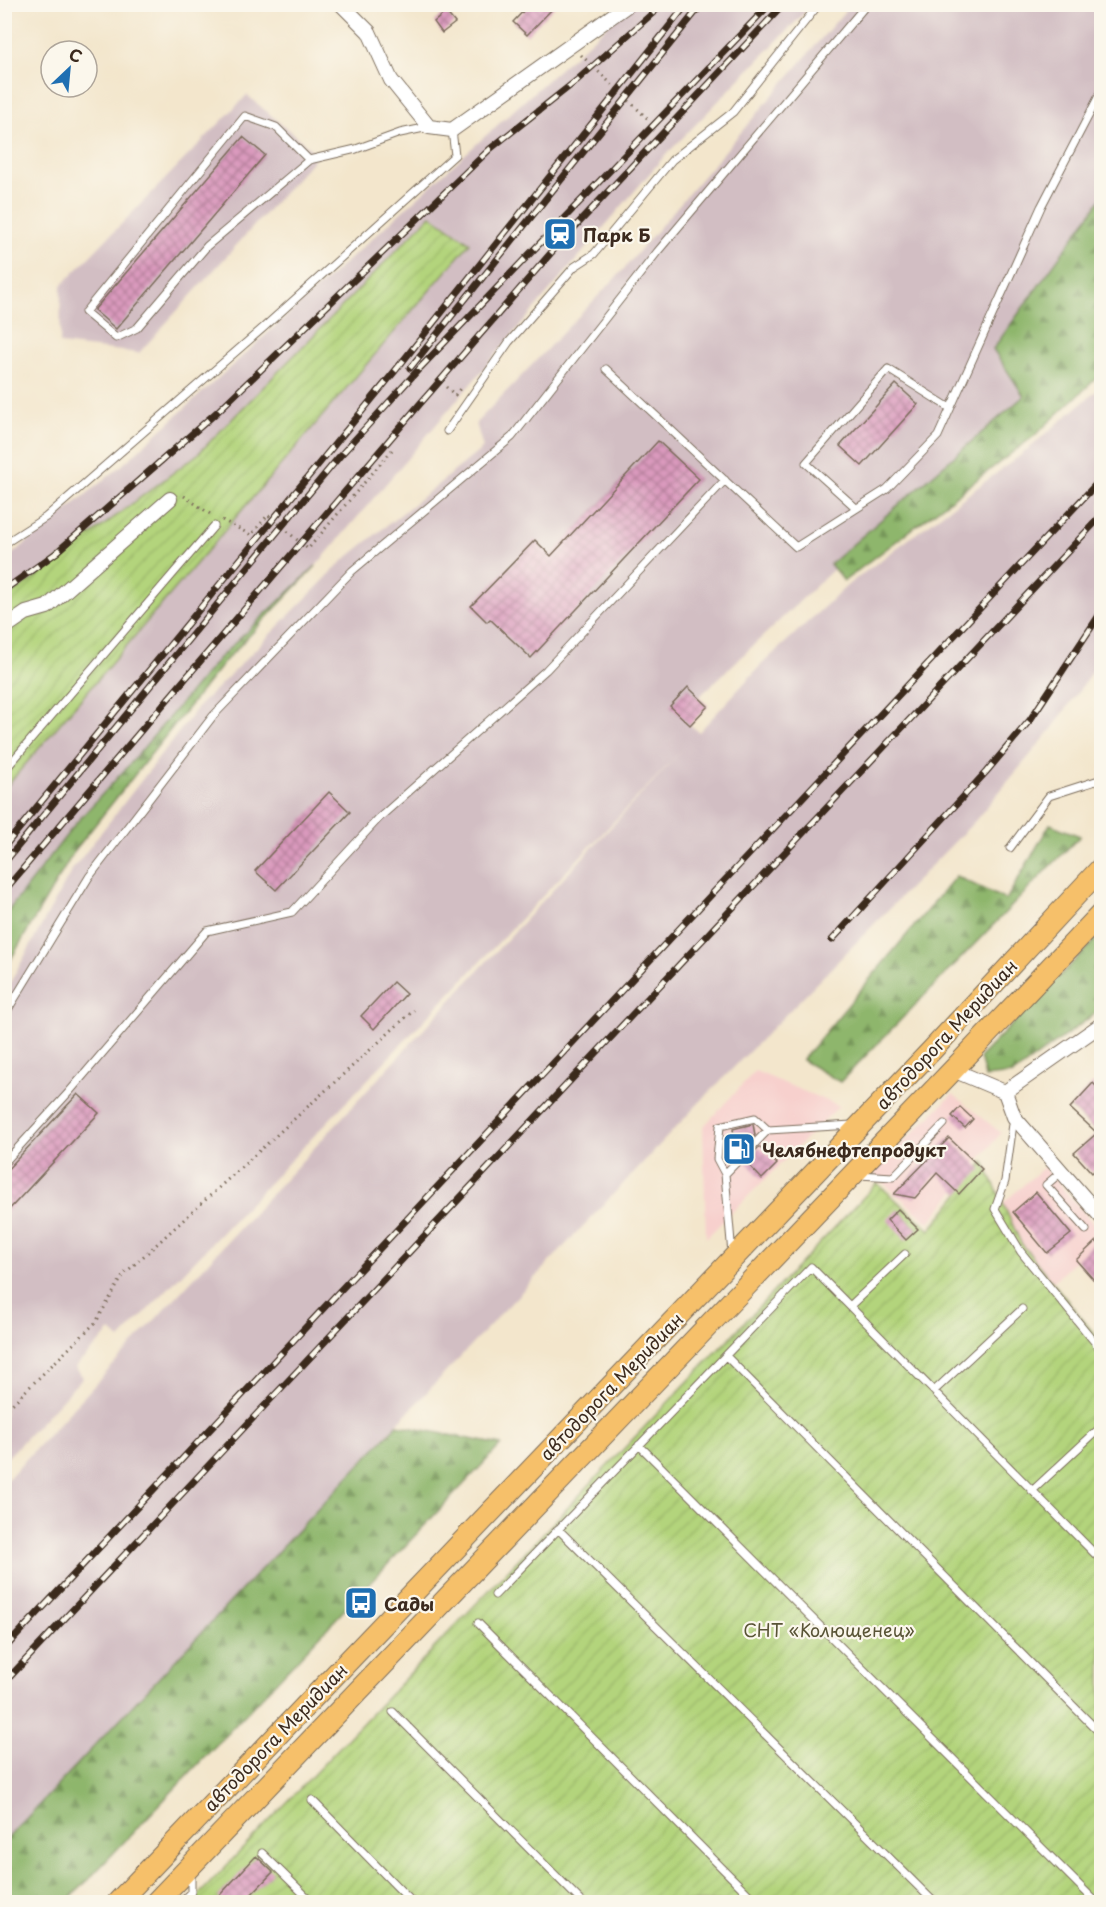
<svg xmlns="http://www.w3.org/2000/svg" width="1106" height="1907" viewBox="0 0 1106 1907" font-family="'Playpen Sans',sans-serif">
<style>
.built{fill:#f7d0cd}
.industrial{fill:#d2bec3}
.forest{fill:url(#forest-firs);stroke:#647045;stroke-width:1.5}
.garden{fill:url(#garden-furrows);stroke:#777f4d;stroke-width:1.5}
.building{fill:url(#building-cross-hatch)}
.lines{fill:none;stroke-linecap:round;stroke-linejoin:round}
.service-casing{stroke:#7b6c5b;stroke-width:9}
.minor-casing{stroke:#7b6c5b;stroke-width:16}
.primary-casing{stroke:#7b6c5b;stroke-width:23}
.path{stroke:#7b6c5b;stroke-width:3;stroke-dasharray:1.5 4.5;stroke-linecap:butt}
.service{stroke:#fff;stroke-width:7}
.minor{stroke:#fff;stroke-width:14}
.primary{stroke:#f6c06b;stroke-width:21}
.rail-casing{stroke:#3b2a1e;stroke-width:7}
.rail{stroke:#fbf7ec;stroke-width:4.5;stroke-dasharray:14;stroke-linecap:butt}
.labels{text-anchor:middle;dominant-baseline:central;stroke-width:4.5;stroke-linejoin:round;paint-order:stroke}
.poi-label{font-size:18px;font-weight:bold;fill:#3b2a1e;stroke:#fbf7ec;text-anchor:start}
.street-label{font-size:18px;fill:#3b2a1e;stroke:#fbf7ec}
.park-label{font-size:18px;fill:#595436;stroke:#fbf7ec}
</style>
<defs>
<pattern id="forest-firs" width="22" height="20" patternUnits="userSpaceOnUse" patternTransform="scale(1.5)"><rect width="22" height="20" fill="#8eb66c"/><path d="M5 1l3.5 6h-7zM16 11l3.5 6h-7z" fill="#759458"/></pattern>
<pattern id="garden-furrows" width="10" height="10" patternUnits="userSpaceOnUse" patternTransform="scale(1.5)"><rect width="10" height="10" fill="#b3d47c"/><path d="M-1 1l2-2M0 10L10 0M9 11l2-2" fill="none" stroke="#9bb66b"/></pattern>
<pattern id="building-cross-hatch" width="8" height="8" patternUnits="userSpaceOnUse" patternTransform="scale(1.5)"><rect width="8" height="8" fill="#da9abd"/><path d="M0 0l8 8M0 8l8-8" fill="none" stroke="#b27e99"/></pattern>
</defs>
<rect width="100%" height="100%" fill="#fbf7ec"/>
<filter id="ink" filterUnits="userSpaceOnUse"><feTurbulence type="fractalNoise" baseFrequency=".0167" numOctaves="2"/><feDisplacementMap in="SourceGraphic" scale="12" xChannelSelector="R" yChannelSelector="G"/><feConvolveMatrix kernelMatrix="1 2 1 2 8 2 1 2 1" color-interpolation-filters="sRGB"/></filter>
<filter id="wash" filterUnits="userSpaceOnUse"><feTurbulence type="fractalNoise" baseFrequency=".008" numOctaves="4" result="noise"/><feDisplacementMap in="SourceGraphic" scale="24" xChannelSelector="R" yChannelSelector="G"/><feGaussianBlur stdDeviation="1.35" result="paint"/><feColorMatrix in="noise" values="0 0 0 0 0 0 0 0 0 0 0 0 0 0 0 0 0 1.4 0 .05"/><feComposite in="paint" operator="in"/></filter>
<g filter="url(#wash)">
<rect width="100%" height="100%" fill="#f3e6cc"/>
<path class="built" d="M755,1071L839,1106L706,1238L703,1127Z
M953,1094L1001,1133L929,1223L872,1173Z
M1044,1167L1101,1232V1236L1053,1282L1021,1243L1003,1203Z"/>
<path class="industrial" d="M630,5H812L661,160L316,566L218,659L130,764L76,822L5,915V788L470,243L430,215L198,454L5,600V560L120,467Z
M850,5H1101V315L1028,398L878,527L699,697L690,725L699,732L762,664L849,584L1022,454L1101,387V659L1052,729L974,822L698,1104L5,1841L4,1483L686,746L120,1339L111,1331L75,1367L83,1377L5,1460V992L72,870L199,706L344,560L483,448L476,423L623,270Z
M247,95L318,155L139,353L60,344L61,286Z"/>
<path class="forest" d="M1101,199V374L1034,436L844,581L830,564L1024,396L993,349Z
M316,566L225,661L75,850L5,969V915L76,823L130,764L218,659Z
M1050,824L1080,836L840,1082L802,1060L956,876L1006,900Z
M1101,934V1009L1013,1074L985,1077L980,1057Z
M397,1425L501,1445L67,1902H5V1841Z"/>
<path class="garden" d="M431,215L470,243L5,788V600L198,454Z
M984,1162L1021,1243L1101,1342V1902H192L877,1183L930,1230Z"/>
<g id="blocks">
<path class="building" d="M530,4H557L527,35L513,22Z
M446,12L455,23L442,33L434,22Z
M243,137L265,155L116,329L94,310Z
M896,384L918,404L862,466L840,446Z
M658,441L699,479L531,658L490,619L487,622L471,606L535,540L551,556Z
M688,687L708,706L690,725L670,706Z
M329,792L350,812L276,890L255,871Z
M393,982L406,994L374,1029L361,1016Z
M1093,1083L1101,1091V1164L1092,1173L1074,1153L1097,1133L1070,1108Z
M78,1094L99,1113L4,1215V1173Z
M960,1107L973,1119L965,1128L952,1116Z
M753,1124L755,1135L734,1157L730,1155L735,1143L733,1129Z
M949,1138L982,1169L959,1194L937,1173L915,1198L894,1194Z
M759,1147L777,1164L762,1179L745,1161Z
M1036,1192L1071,1234L1047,1253L1013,1212Z
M898,1209L918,1229L906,1240L887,1220Z
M1096,1241L1101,1247V1288L1076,1260Z
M256,1856L273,1872L244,1902H224L218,1897Z"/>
</g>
</g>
<g filter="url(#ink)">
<use href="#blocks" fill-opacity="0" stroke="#7b6c5b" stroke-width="1.5"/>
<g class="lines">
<defs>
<path id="service" d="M309,160L276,127L245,116L85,312L116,338L137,328L207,246L309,160L356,149L400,133L429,127
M606,369L796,547L887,489L938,436L1041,207L1102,90
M447,431L509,342L574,267L594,254L672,160L733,112L819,4
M855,507L806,463L888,369L950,408
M4,544L46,517L263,328L455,155L452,130
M4,771L214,526
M1010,848L1049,796L1102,779
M4,1016L89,877L213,716L352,571L512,437L658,251L867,4
M1014,1117L1005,1181L995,1209L1021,1252L1102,1351
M4,1163L69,1092L207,931L292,912L379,818L546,670L725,480
M1061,1172L1046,1185L1086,1230
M725,1174L717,1159L720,1126L755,1118L768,1130
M859,1175L893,1177L944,1124
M732,1254L725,1174L768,1130L852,1125
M850,1306L905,1254
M726,1356L1102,1735
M934,1391L1022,1309
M639,1445L1096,1902
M1032,1491L1102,1426
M558,1529L934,1902
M495,1595L811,1267L1102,1561
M478,1623L756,1902
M393,1712L582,1902
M312,1800L412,1902
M262,1853L312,1902
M181,1902L191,1892V1873"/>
<path id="minor" d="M341,4L369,32L391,80L429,127L452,130L629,4
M4,628L26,613L47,607L170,499
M953,1070L1005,1092L1102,1024
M1005,1092L1014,1117L1102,1218"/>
<path id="primary" d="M118,1902L932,1050L1102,867
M156,1902L953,1070L1102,913"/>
</defs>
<use href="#service" class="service-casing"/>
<use href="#minor" class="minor-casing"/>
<use href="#primary" class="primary-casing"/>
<path class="path" d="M581,55L649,120
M551,224L571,242
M446,387L455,395L462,386
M184,496L213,516
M222,520L251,535L268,515L308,549L392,450
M4,1412L96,1322L124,1274L414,1010"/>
<use href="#service" class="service"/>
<use href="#minor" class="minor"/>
<use href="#primary" class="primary"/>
<defs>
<path id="rail" d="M410,368L702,4
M4,590L56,553L217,412L490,149L576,81L663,4
M4,847L395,371L687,4
M4,863L339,457L419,369L770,4
M4,891L419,405L557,246L784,4
M832,940L986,772L1030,720L1102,611
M4,1649L1102,478
M4,1683L1102,515"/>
</defs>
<use href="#rail" class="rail-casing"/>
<use href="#rail" class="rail"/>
</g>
</g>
<defs>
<symbol id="station-square" viewBox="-11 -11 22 22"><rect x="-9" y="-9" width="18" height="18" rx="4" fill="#1f6fb2" stroke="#fbf7ec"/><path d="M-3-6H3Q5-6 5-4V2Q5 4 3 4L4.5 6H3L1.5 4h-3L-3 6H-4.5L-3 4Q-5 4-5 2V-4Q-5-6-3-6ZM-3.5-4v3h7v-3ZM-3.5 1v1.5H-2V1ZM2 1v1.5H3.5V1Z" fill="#fff"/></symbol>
<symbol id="fuel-square" viewBox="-11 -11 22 22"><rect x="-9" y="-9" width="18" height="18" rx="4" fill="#1f6fb2" stroke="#fbf7ec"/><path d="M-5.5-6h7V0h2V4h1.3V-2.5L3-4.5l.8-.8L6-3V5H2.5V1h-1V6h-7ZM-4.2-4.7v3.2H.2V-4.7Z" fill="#fff"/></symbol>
<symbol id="bus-square" viewBox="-11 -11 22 22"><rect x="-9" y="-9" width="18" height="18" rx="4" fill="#1f6fb2" stroke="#fbf7ec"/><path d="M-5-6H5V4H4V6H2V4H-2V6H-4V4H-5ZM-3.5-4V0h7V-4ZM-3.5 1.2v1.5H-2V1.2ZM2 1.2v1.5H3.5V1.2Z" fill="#fff"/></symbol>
</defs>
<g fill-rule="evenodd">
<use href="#station-square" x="541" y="215" width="38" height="38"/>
<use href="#fuel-square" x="720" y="1130" width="38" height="38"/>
<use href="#bus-square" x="342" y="1584" width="38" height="38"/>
</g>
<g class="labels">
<g class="poi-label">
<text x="583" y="234">Парк Б</text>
<text x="762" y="1149">Челябнефтепродукт</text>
<text x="384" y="1603">Сады</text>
</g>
<g class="street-label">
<text transform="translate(946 1034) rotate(-47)">автодорога Меридиан</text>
<text transform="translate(611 1386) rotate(-46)">автодорога Меридиан</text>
<text transform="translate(275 1737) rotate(-46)">автодорога Меридиан</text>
</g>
<g class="park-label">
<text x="829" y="1629">СНТ «Колющенец»</text>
</g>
</g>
<rect width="1106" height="1907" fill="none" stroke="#fbf7ec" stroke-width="24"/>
<g transform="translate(69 69) rotate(26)"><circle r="28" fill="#fbf7ec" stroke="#aea59a" stroke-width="1.5"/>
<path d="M0-4.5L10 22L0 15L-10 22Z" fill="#1f6fb2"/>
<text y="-9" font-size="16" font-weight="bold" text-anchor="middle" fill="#3b2a1e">С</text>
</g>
</svg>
